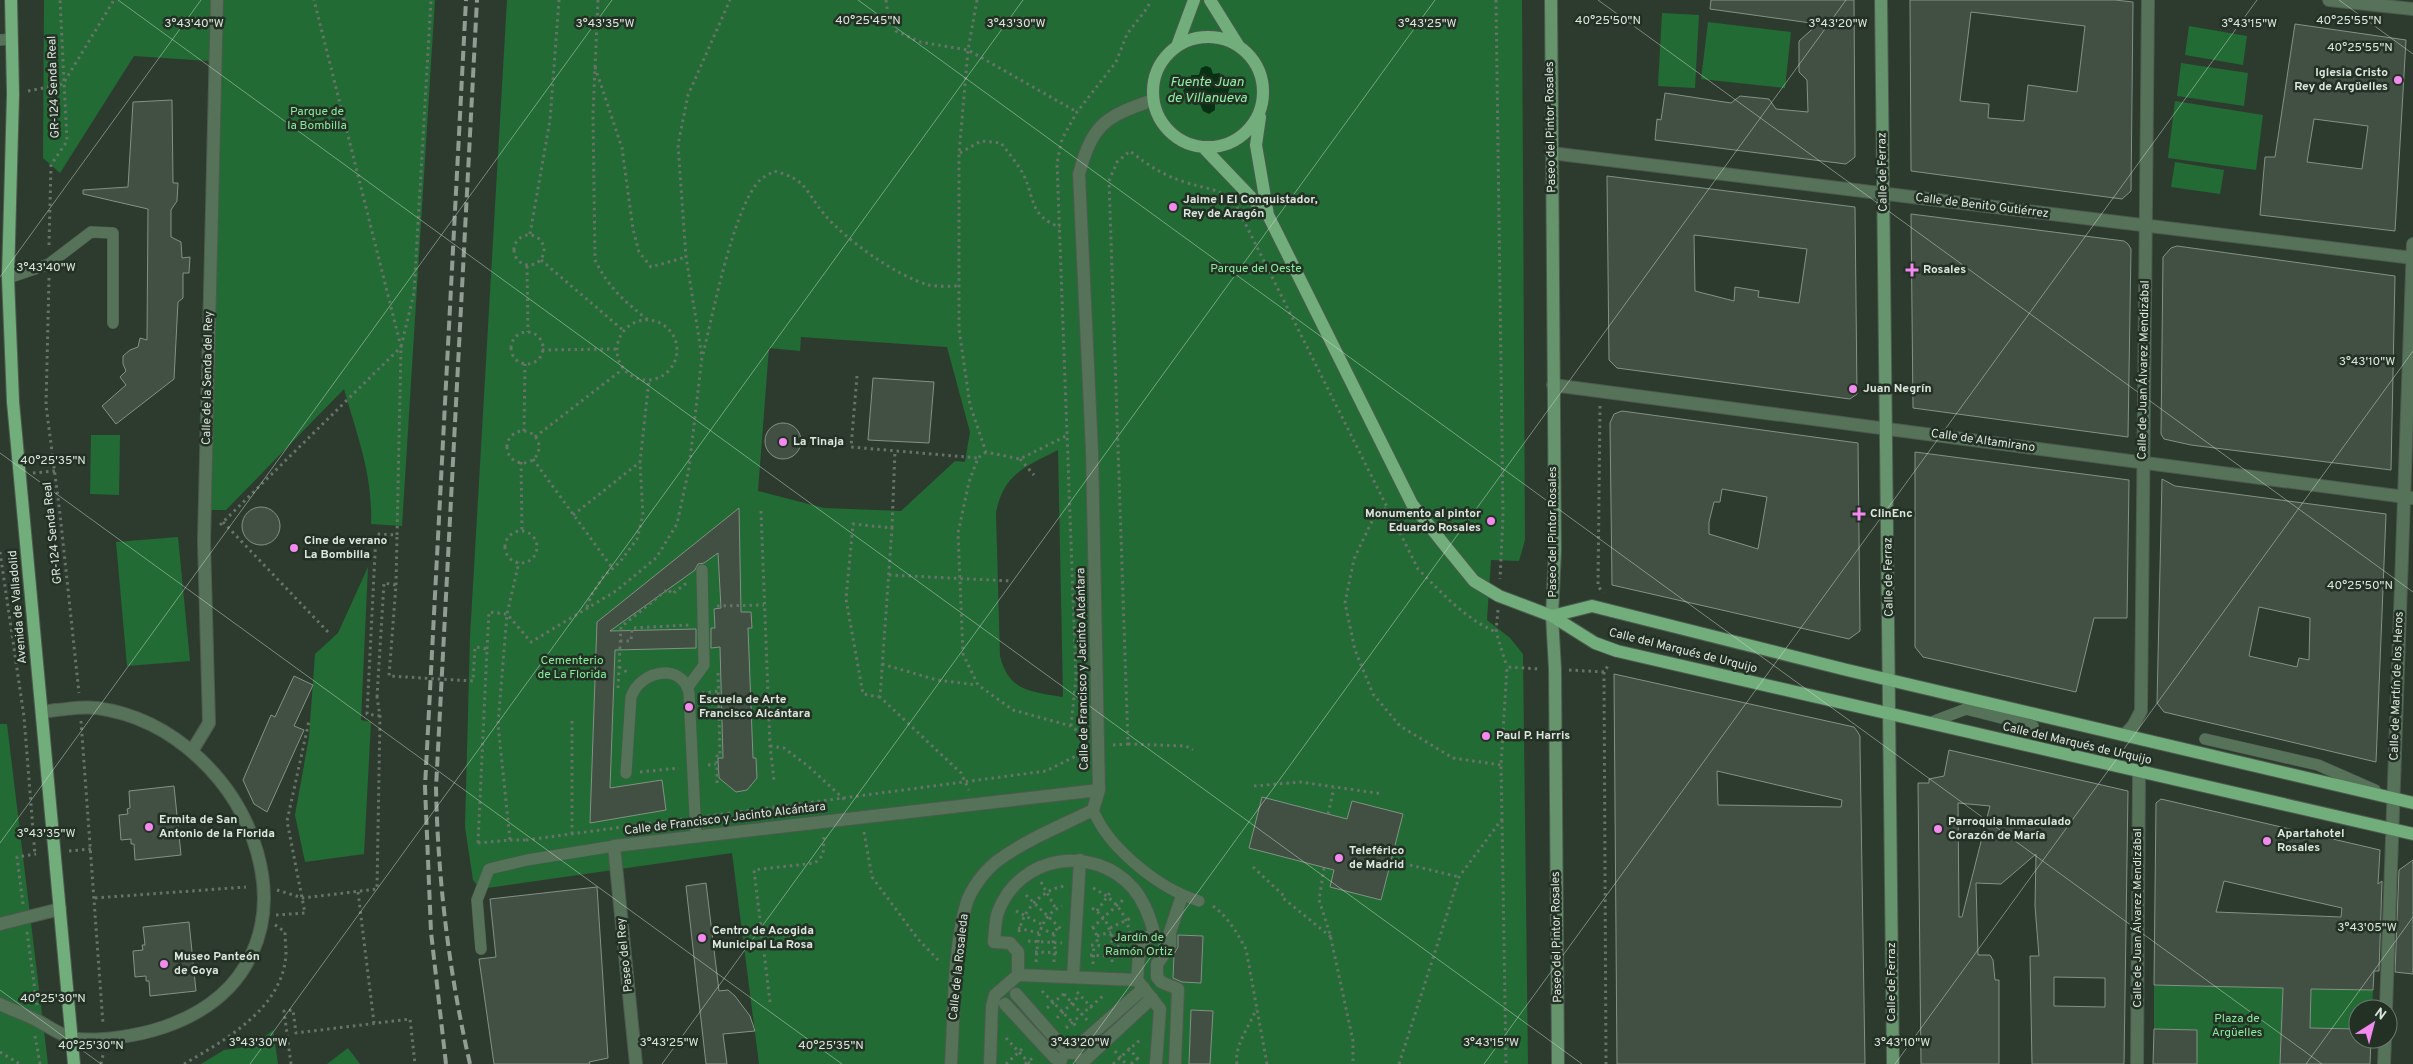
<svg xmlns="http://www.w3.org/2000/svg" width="2413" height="1064" viewBox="0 0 2413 1064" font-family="Overpass,sans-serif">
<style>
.green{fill:#226b35;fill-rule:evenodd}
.water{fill:#083013}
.building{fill:#415043;stroke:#829284;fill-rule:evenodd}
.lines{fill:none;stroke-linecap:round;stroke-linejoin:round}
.service-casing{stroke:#4d5a4e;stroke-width:12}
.pedestrian-casing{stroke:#4d5a4e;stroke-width:14}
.minor-casing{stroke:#4d5a4e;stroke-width:14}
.tertiary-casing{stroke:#4d5a4e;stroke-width:14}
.secondary-casing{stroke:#4d5a4e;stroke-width:14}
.primary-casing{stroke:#4d5a4e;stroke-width:14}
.path{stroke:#677369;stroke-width:3;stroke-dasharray:2.5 4;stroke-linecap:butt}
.service{stroke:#56735a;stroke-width:11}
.pedestrian{stroke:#56735a;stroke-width:12}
.minor{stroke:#56735a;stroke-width:12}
.tertiary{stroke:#56735a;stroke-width:12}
.secondary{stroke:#66946d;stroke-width:12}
.primary{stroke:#72ad7c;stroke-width:12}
.rail{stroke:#919c93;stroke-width:4;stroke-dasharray:10 5;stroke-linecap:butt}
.path-bridge{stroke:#677369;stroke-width:3;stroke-dasharray:2.5 4;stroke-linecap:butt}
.ticks{fill:none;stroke:#dde6de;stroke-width:1;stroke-opacity:0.45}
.poi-dot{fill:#f489f0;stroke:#233125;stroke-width:2}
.labels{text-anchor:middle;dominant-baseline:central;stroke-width:5;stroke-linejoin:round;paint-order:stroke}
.poi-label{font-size:12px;font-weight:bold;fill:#dde6de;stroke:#233125;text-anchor:start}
.street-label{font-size:12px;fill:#dde6de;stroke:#233125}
.park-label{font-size:12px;fill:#8aeb9c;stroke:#233125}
.water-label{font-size:14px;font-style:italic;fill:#90f0a2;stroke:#233125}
.ticks-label{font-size:12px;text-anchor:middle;fill:#dde6de;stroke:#233125;stroke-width:5;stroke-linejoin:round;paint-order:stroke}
</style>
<rect width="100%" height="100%" fill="#2d3b2f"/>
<path class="green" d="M44,0H435L402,526L371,524C373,475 357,435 344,389L226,510H199L209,61L134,56L60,173L43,158Z
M507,0H1522L1525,540L1519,561L1491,560L1487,620L1510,638L1523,654L1528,1064H759L732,853L480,889L473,880L465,827L470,637ZM801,337L947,347L970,432L965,462L955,461L901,511L824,508L758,491L769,348L800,351ZM1058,450L1063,696L1062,697C1031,691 1009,692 1000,656L996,513C1003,474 1025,467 1058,450Z
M1662,13L1699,15L1695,88L1658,86Z
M1708,22L1791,32L1785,88L1701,79Z
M2189,26L2247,36L2243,65L2185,55Z
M2181,63L2248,73L2244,106L2177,96Z
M2175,101L2263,115L2256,170L2168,158Z
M2175,162L2224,170L2220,194L2171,187Z
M91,435H120L119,495L90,494Z
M178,537L190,661L127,666L116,542Z
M368,567L361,720L371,722L364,854L305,862L295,815L309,737L315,654L338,633Z
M0,724H7L48,1064H0Z
M2154,985L2373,990L2372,1009H2358V1029L2310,1028L2280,1064H2197V1030L2154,1029Z
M273,1030L278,1064H201L224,1050L253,1046Z
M348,1048L360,1064H327Z"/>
<path class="water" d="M1206,66L1211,68L1213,74L1220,73L1221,81L1229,83L1230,87L1228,93L1222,95L1223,103L1215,104V110L1209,114L1203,111L1200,104L1194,105L1193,98H1189L1183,91L1187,85L1192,84L1191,75H1199L1201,68Z"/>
<path class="building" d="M1711,0H1854L1855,157L1846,164L1655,140L1657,119L1661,120L1665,93L1731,103L1740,96L1769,99L1776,109L1808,112L1807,80L1799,72V41L1818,24L1710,9Z
M1910,0H2115L2133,2L2131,191L2122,199L1911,171ZM1971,12L2085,26L2077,92L2028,85L2024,121L1988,118L1989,104L1960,101Z
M2295,24L2406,40L2395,231L2260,215L2265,157H2275ZM2314,119L2368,126L2362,169L2307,162Z
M172,100L173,183H178L177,201L171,210V237L181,242L182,258L190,257L189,273H183V298L178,302L174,379L116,424L102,406L126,385L120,377L126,371L123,364V356L130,350L138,347L140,338L147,340L148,209L83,194V190L128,187L133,102Z
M1607,176L1855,207L1857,394L1850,399L1617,368L1609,360ZM1694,235L1807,249L1799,303L1758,297L1759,291L1735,287L1734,301L1695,291Z
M1911,214L2124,241L2128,244L2131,249L2128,437L1913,408Z
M2177,246L2395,276L2391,470L2191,445L2164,439L2161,434L2163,257L2171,248Z
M873,378L934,382L929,443L868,440Z
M1622,411L1858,443L1860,631L1849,639L1612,585L1610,423L1614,414ZM1722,489L1767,497L1758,549L1709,534V522L1714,502H1720Z
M765 441a18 18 0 1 1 36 0a18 18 0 1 1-36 0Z
M1915,452L2129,480L2127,618H2094L2076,692L1923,657L1915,647Z
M2162,479L2175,486L2386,514L2376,762L2164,712L2157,703ZM2259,607L2310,618L2309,660L2299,658L2297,667L2249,656Z
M242 526a19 19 0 1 1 38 0a19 19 0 1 1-38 0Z
M739,508L741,612H751L752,628H748L753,758H756L757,778L747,790L736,792L719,778L718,758H723L720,647L711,648V628H715L714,609L721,608L718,553L704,563L698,564L695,570L610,631L696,629V648L615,650L610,788L662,780L666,810L590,823L597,622Z
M1614,674L1854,727L1857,731L1860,736V746L1865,1064H1617ZM1717,771L1842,800L1841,807L1718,805Z
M294,676L313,685L294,726L304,730L267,812L254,804L243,780L271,715L275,717Z
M1949,750L2128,791L2124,1064H2032L2030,956H2039L2035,906L2036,854L2001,884L1976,883L1978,955H1990L1993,960L1995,980H1999V1064H1921L1918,783H1929V779L1944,776ZM1958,803L1990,806L1962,917H1959ZM2054,977L2105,978V1007L2054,1006Z
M174,786L181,855L135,860L134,844H131V839L121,840L119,815L128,814L127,809L130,808L129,791Z
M1262,797L1347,819L1352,801L1403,814L1381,900L1330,887L1334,870L1249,848Z
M2161,799L2380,850L2378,884L2382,881L2379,971H2374L2373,990L2311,989L2310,1028L2358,1029V1039H2371L2370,1064H2280L2283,988L2154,985L2156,803ZM2224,881L2342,908L2341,917L2216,912Z
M2413,860V974L2395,972L2399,870Z
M706,883L719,991L728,990L735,996L750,1016L755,1031L723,1034L727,1064H706L686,886Z
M597,887L608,1058L589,1062L590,1064H494L479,959L496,957L490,899Z
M189,922L196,991L150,996L149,981H146V976L135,977L133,951L143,950L142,945H145L143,927Z
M1178,935L1203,936L1201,983L1182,982L1173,978L1174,954L1178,947Z
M1191,1010L1213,1011L1210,1064H1189Z
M2154,1029L2197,1030V1064H2153Z"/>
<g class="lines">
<defs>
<path id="service" d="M0,40L12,39
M8,278L49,264L91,232L113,233V323
M688,687L704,665L702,570
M1929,723L1966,709L2033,726
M2205,739L2318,765L2375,790
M626,773L631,697C641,669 683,663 689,693L696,836
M1093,810C1109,849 1160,889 1199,901
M481,949L477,900L489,869L527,860L614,846"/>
<path id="pedestrian" d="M192,751L209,723L204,541L217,0
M1018,975V952L1010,943L994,942C995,932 995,921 998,912C1020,854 1094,844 1133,888C1144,901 1150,917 1154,933L1140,943L1137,980L1160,1009L1156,1064
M1073,977L1080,860
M1016,994L1068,1053
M1005,1004L1055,1058L1061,1060
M1073,1053L1076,1048L1144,988
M1081,1060L1086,1059L1152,998
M990,1064L992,1006L995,995L1018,975L1137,980
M1175,1064L1178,989L1161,982L1157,977V964L1170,946V932L1182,896"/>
<path id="minor" d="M2329,0L2413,9
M1551,153L2413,258
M1553,385L2413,498
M2125,735L2133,726L2141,711L2148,0
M0,1004C12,1010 25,1014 38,1021C48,1026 60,1035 72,1038C96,1043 141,1035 164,1027C344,965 255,730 97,708C83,706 69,709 56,710
M2386,1009L2413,244
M636,1064L614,846L1099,790
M951,1064C954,1017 953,950 966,905C970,890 984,872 996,862C1025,840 1061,826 1093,810L1099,790L1092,451L1079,174C1093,123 1105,117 1153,100
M2137,1064L2139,773
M2384,1064L2385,1039"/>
<path id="tertiary" d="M42,712L56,710
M0,924L60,909"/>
<path id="secondary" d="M1551,0L1555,550L1552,616L1555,669L1558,1064
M1881,0L1893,1064"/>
<path id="primary" d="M11,0L13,94L8,278L13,402L74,1064
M1210,0L1238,45
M1153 92a55 55 0 1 1 110 0a55 55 0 1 1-110 0Z
M1177,46L1194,0
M1260,117L1256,145L1268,215
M1203,147L1268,215L1412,504L1447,548L1474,581L1499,596L1552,616L1595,643L1617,651L2413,834
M1552,616L1592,606L1847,670L2413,803"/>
</defs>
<use href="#service" class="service-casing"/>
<use href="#pedestrian" class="pedestrian-casing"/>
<use href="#minor" class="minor-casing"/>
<use href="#tertiary" class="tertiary-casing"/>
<use href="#secondary" class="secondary-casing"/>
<use href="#primary" class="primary-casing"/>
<path class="path" d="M598,0L593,114L595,260C608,287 625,302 648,320
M886,0L888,16L896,31L920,42L968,50L1077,112
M977,0L968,50L959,154V329L970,405L986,452L1020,459L1068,435
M1496,0L1503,516L1500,579
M595,67L622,148L633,229L639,252L651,267L686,257
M28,91L63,84L114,0
M960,153L981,141L1001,143C1008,152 1016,162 1022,172C1035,195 1028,216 1060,227
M1237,207L1418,569C1443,594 1464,618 1496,632
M530,234L550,120L559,0
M514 250a15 15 0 1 1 30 0a15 15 0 1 1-30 0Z
M49,245L51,165L67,141L60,0
M541,260L624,331
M527,266L528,332
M49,278L46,405L60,514L79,693
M617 350a30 30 0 1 1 60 0a30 30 0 1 1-60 0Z
M511 348a16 16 0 1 1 32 0a16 16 0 1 1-32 0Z
M542,350L617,349
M703,354C713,314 734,204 761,179C765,176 770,174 774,171C807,179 805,191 824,214C846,240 896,276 929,285C938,287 950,286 959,286
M857,376L851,447L978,458
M1600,406L1598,586L1603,593
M524,431L525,364
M507 447a16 16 0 1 1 32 0a16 16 0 1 1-32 0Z
M535,437L623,369
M986,452L978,458L969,482L958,533L963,654L978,685L1013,710L1071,726L1083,735
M533,459L613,569
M1020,459L1034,475
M521,462L522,531
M33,473L55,471
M1386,508L1373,519L1354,559L1345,603L1355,650L1373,694L1400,726L1453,758L1501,765
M761,511L770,746L774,780
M573,515L640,462
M223,522L328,632
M220,525L401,347L314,0
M892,528L895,450
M505 547a16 16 0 1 1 32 0a16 16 0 1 1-32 0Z
M0,552L24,717L35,855
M889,575L1011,581
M396,585L397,535
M717,606L764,605
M587,607L591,596L603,577L620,562L637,539L643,515L640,462L649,380
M1498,610L1496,632L1507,667
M620,641H631L632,628L689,625
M487,649L489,612L507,614L531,642L616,591L656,558L677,524L689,468L702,357L686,257L678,145L688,95L730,0
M882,664L937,680L977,685
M619,667L630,674
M1569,670L1604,672L1609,664
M1604,672L1606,1064
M618,688L621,627L668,589L672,594L688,582
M702,693L719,691
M880,697L863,694L846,599L853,524L892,528L880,697L961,773L969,790
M380,716L367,714L376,534L397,535L401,347L414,293L431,0
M81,721L103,1024
M1071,726L1076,678L1057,163L1062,139L1077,112L1116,62L1127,34L1148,7L1150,0
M1128,744L1186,746L1193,750
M1113,745L1128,744L1109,181L1117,162L1130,151C1149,166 1164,176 1188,183C1202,188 1215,188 1228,197
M770,746L784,748L808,766L845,800
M708,765L716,764
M640,772L679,768
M717,783V756H720L718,671
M1254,786L1300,782L1383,794
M1328,814L1334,788
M708,816L1046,771L1084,752
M1502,820L1506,1064
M864,832L872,877L918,939L941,963
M572,834V719
M510,840H526
M526,840L682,819
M478,843L510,840L498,724L507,614L519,562
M69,851L91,849
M1410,865L1459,877
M1253,867L1284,896L1283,898L1331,937
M1324,868L1319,900L1330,934L1353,1041V1064
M1041,882L1056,909
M1093,888C1113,898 1125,911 1130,933
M277,890L303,898L377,889L380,716L377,697
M358,892L374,1023
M1026,895L1061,929
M95,898L246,887
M23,904L17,857L36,854
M1213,906C1228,917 1237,933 1246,949L1267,1064
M1092,908C1113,921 1113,942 1112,964
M1016,911L1041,924
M1097,911L1112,890
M276,915L305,913L287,821L309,721
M1093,927L1097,936V945
M1018,928L1039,933
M1040,928L1054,934
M1092,928L1124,899
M1110,928L1133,917
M27,932L37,1005
M1019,932C1023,910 1042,889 1065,886
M1097,936L1111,932
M1111,936L1127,934
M1028,941L1062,943
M1053,943L1054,934L1059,925
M1091,945L1124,947
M1035,952L1061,953
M1090,955L1123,957
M1036,962C1038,939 1038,917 1062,906
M1054,962L1055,943
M1093,964L1094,945
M1042,991L1078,1028
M1077,992L1092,1008
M1064,994L1087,1020
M770,1002L754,870L815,863L823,855L824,837
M1047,1008L1065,993
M1057,1018L1080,995
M1066,1028L1104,995
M35,1036L40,1064
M1006,1038L1030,1064
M1128,1048L1141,1062
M1115,1051L1126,1064
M0,1052L20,1064
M101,1064L103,1055
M184,1064C225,1040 282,1009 286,955C286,947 285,939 285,932L274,924
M291,1064L284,1011L293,1010L296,1033L410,1019L415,1064
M1006,1064L1024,1047
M1025,1064L1035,1056
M1113,1064L1142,1038
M1131,1064L1138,1058
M1237,1064C1234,1045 1250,1026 1256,1009
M1399,1064L1459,877L1502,819L1501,765L1507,667L1541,669"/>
<use href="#service" class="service"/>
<use href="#pedestrian" class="pedestrian"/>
<use href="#minor" class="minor"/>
<use href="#tertiary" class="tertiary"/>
<use href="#secondary" class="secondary"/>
<use href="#primary" class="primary"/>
<path class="rail" d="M446,1064L431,932L425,787L466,0
M470,1064C449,973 438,881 436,788L477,0"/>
<path class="path-bridge" d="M377,697L384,583L396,585L389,676L473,681L475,647L487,649L478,843"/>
</g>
<path class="ticks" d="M118,0L1582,1064M858,0L2322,1064M1598,0L2413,592M2339,0L2413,54M0,277L201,0M0,453L842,1064M0,843L612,0M0,990L101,1064M250,1064L1023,0M662,1064L1435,0M1073,1064L1846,0M1484,1064L2257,0M1895,1064L2413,351M2306,1064L2413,917"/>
<g class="poi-dot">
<circle cx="2398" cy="80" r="5"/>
<circle cx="1173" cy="207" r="5"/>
<path d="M1909.5 262.5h5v5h5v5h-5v5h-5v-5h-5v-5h5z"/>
<circle cx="1853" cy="389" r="5"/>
<circle cx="783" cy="442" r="5"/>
<path d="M1856.5 506.5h5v5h5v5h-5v5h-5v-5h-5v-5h5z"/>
<circle cx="1491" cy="521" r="5"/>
<circle cx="294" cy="548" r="5"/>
<circle cx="689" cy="707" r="5"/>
<circle cx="1486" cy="736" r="5"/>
<circle cx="149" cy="827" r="5"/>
<circle cx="1938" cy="829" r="5"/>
<circle cx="2267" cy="841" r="5"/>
<circle cx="1339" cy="858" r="5"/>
<circle cx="702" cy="938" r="5"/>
<circle cx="164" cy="964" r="5"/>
</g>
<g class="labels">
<g class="poi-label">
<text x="2388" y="73" text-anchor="end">Iglesia Cristo<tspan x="2388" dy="14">Rey de Argüelles</tspan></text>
<text x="1183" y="200">Jaime I El Conquistador,<tspan x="1183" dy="14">Rey de Aragón</tspan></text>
<text x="1923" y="270">Rosales</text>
<text x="1863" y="389">Juan Negrín</text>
<text x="793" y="442">La Tinaja</text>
<text x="1481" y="514" text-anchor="end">Monumento al pintor<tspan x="1481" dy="14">Eduardo Rosales</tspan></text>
<text x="1870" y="514">ClinEnc</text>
<text x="304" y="541">Cine de verano<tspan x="304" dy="14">La Bombilla</tspan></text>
<text x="699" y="700">Escuela de Arte<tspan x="699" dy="14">Francisco Alcántara</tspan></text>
<text x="1496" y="736">Paul P. Harris</text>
<text x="159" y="820">Ermita de San<tspan x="159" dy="14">Antonio de la Florida</tspan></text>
<text x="1948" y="822">Parroquia Inmaculado<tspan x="1948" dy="14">Corazón de María</tspan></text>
<text x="2277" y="834">Apartahotel<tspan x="2277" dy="14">Rosales</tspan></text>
<text x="1349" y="851">Teleférico<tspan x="1349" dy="14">de Madrid</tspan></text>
<text x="712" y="931">Centro de Acogida<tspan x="712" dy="14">Municipal La Rosa</tspan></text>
<text x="174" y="957">Museo Panteón<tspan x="174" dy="14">de Goya</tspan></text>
</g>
<g class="street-label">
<text transform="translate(54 87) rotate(-92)">GR-124 Senda Real</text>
<text transform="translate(1551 127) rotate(-91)">Paseo del Pintor Rosales</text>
<text transform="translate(1883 172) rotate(-91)">Calle de Ferraz</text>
<text transform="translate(1982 206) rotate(7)">Calle de Benito Gutiérrez</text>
<text transform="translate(2144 370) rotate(-89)">Calle de Juan Álvarez Mendizábal</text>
<text transform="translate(208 378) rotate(-89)">Calle de la Senda del Rey</text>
<text transform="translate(1983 441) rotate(8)">Calle de Altamirano</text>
<text transform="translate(1553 532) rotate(-90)">Paseo del Pintor Rosales</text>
<text transform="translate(53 533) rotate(-96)">GR-124 Senda Real</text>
<text transform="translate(1889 577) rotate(-91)">Calle de Ferraz</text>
<text transform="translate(18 607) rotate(-95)">Avenida de Valladolid</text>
<text transform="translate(1683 651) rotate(14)">Calle del Marqués de Urquijo</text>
<text transform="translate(1083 669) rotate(-91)">Calle de Francisco y Jacinto Alcántara</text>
<text transform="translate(2397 686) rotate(-88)">Calle de Martín de los Heros</text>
<text transform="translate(2077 744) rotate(13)">Calle del Marqués de Urquijo</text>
<text transform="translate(725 819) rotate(-7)">Calle de Francisco y Jacinto Alcántara</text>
<text transform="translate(2138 918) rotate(-90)">Calle de Juan Álvarez Mendizábal</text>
<text transform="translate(1557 937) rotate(-91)">Paseo del Pintor Rosales</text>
<text transform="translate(625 955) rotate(-96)">Paseo del Rey</text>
<text transform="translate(959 967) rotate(-84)">Calle de la Rosaleda</text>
<text transform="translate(1892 982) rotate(-90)">Calle de Ferraz</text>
</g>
<g class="park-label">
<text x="317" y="112">Parque de<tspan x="317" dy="14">la Bombilla</tspan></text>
<text x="1256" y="269">Parque del Oeste</text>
<text x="572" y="661">Cementerio<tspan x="572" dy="14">de La Florida</tspan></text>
<text x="1139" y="938">Jardín de<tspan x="1139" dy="14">Ramón Ortiz</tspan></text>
<text x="2237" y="1019">Plaza de<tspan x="2237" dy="14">Argüelles</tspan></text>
</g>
<g class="water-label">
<text x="1207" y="82">Fuente Juan<tspan x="1207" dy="16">de Villanueva</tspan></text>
</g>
</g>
<g class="ticks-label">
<text x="868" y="24">40°25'45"N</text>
<text x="1608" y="24">40°25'50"N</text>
<text x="2349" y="24">40°25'55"N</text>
<text x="605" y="27">3°43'35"W</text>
<text x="1016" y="27">3°43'30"W</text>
<text x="1427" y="27">3°43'25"W</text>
<text x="1838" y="27">3°43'20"W</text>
<text x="2249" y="27">3°43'15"W</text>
<text x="194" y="27">3°43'40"W</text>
<text x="2360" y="51">40°25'55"N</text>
<text x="46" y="271">3°43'40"W</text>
<text x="2367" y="365">3°43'10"W</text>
<text x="53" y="464">40°25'35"N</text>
<text x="2360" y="589">40°25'50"N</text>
<text x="46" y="837">3°43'35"W</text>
<text x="2367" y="931">3°43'05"W</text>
<text x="53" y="1002">40°25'30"N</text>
<text x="258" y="1046">3°43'30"W</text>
<text x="669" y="1046">3°43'25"W</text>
<text x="1080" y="1046">3°43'20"W</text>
<text x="1491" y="1046">3°43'15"W</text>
<text x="1902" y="1046">3°43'10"W</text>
<text x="91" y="1049">40°25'30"N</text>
<text x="831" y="1049">40°25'35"N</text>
</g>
<g transform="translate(2373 1024) rotate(36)"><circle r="24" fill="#233125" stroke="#6d796f"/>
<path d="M0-4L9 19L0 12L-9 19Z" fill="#f489f0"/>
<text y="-8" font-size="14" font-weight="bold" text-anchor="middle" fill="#dde6de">N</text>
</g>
</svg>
